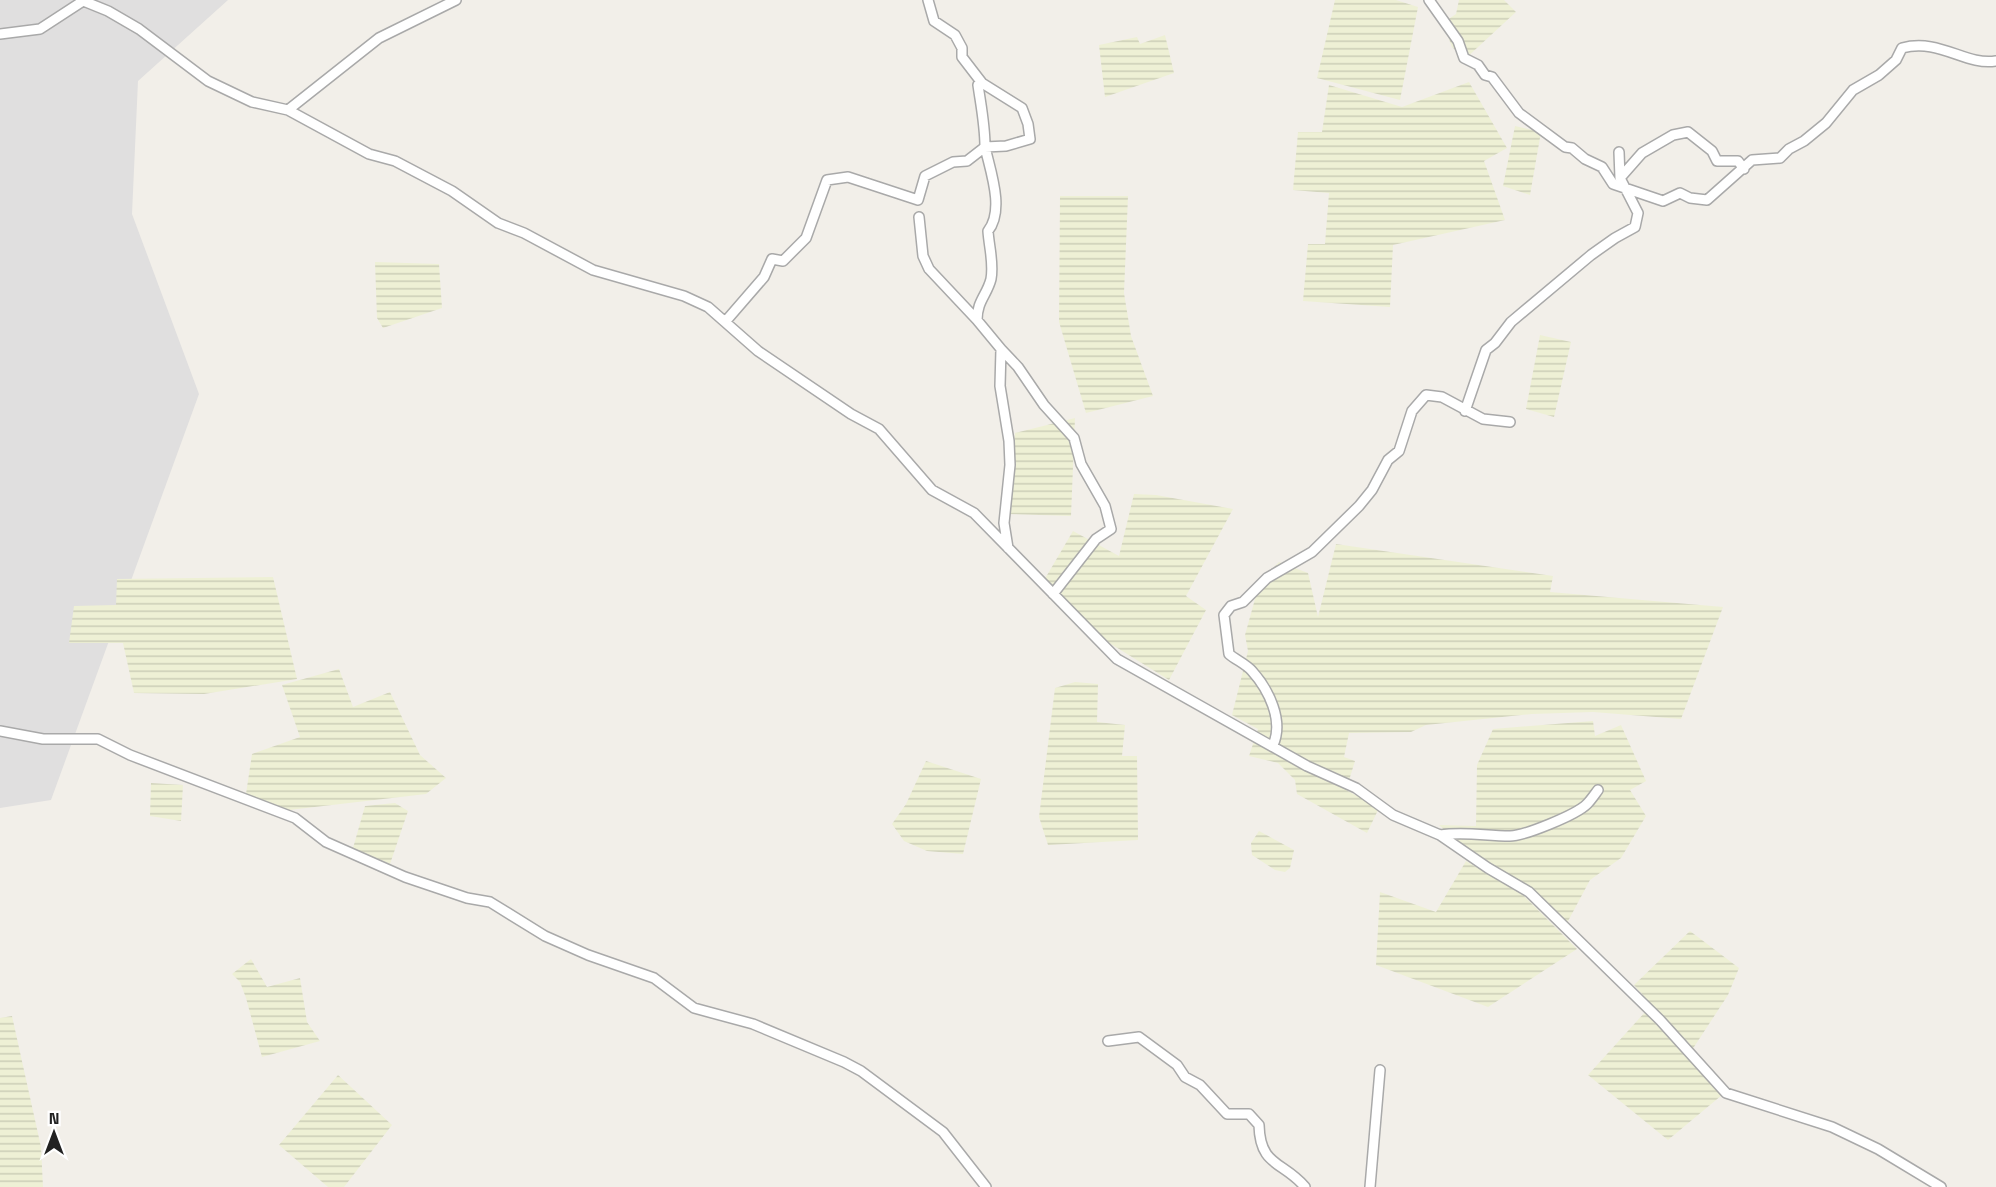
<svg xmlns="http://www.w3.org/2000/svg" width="1996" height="1187" viewBox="0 0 1996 1187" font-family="'Space Grotesk',sans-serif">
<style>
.residential{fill:#e0dfdf}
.farmland{fill:url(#farmland-rules)}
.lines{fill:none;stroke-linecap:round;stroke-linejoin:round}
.minor-casing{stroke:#a9a9a9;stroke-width:12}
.minor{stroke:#fff;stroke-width:9}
</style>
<defs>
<pattern id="farmland-rules" width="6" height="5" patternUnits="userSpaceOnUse" patternTransform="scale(1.5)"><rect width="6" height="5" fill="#eef0d5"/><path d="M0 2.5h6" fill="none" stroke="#ccceb7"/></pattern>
</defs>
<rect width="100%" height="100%" fill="#f2efe9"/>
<path class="residential" d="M0,0H228L138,81L132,214L199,394L51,800L0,808Z"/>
<path class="farmland" d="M1335,0H1396L1418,7L1400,100L1317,78Z
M1459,0H1504L1516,12L1465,59L1452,47L1443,23L1456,14Z
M1165,35L1174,73L1105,97L1099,45L1137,37L1140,44Z
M1469,82L1507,148L1484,161L1505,220L1393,245L1390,307L1303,301L1308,244H1325L1329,193L1293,190L1298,132H1322L1329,85L1402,107Z
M1515,126L1541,132L1530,195L1503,186Z
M1060,196H1128L1124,293L1131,336L1153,396L1086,413L1059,322Z
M375,262L439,264L442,308L383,328L377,318Z
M1540,335L1571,342L1554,417L1526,409Z
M1075,418L1071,516L1006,514L1015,433Z
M1134,494L1156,495L1233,509L1186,596L1206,610L1169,680L1090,631L1043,582L1073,531L1119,556Z
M1336,544L1553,576L1550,592L1723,607L1681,719L1593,712L1532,714L1426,725L1411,732L1349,733L1344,757L1355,761L1346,790L1379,808L1367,833L1297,794L1295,780L1278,763L1249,756L1258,729L1232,715L1248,651L1245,635L1260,581L1279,562L1308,573L1318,617Z
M273,577L297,679L204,694L134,693L123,643H69L74,606L116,605L117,579Z
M339,669L353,707L390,692L420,755L446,778L426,794L289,810L246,794L252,754L300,737L282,685Z
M1075,682L1098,684L1097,722L1125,725L1122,756H1137L1138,840L1048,845L1039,817L1055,688Z
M1593,721L1595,736L1621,725L1646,781L1630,790L1646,816L1621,858L1590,880L1567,923L1538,894L1457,841L1439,825L1476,826L1477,765L1493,729Z
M926,761L981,779L963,854L927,851L904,841L892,824L906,804Z
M151,783L183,785L181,821L150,816Z
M395,803L408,811L390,864L353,848L365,806Z
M1259,831L1294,850L1290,868L1285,872L1275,870L1252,855L1251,843Z
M1466,861L1524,896L1577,949L1488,1007L1376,965L1380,892L1436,912Z
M1690,931L1739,968L1728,995L1692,1050L1634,985Z
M251,959L267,987L300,978L307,1022L320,1041L262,1057L246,998L240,982L232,974Z
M1646,1011L1722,1095L1668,1140L1588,1075Z
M12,1016L41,1147L43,1187H0V1018Z
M338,1075L392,1125L344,1187H328L279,1145Z"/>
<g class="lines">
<defs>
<path id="minor" d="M81,0L108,11L139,29L208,81L252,102L288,110L369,154L395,161L452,191L498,223L524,233L593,270L684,296L708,307L758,351L851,414L879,429L932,490L974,513L1117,659L1307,766L1356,788L1393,815L1440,835L1488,868L1529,892L1660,1020L1726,1093L1832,1127L1878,1149L1941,1187
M928,0L934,21L955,35L962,48V57L982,83L1022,108L1028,124L1030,139L1006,146L985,147C990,170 1005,210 988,231C989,247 994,263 991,279C987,295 977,301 977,320L1001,349L1000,386L1009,441L1010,465L1004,523L1008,548
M1429,0L1458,41L1464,58L1478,65L1485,75L1492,77L1519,113L1565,147L1572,148L1585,159L1602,167L1613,184L1663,201L1680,193L1690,198L1707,200L1752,160L1780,158L1789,149L1804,141L1826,123L1853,90L1879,75L1896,60L1902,48C1940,38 1965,66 1996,61
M0,34L40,29L83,1
M288,110L379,38L456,0
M1620,178L1642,153L1673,135L1688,132L1712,151L1717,161H1738L1744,169
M919,217L923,256L929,269L977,320
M725,322L764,277L772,259L783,261L806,238L827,180L848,177L918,200L925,176L953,162L967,161L985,147C985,125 981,106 978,85L982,83
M1001,349L1018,367L1044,405L1074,438L1081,464L1105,506L1111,529L1096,539L1053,594
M1465,411L1486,350L1495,343L1511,322L1591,255L1615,238L1635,227L1638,213L1620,178L1619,152
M0,731L43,739H98L130,755L295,818L326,842L405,877L467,898L490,902L545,936L588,955L654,978L694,1008L753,1024L844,1062L861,1071L943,1132L986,1187
M1273,745C1284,721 1269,690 1252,671C1246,664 1236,660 1229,654L1224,615L1231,606L1243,602L1267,578L1312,552L1359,506L1372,490L1388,460L1399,451L1412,411L1426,395L1442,397L1483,419L1510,422
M1440,835C1465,831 1485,836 1510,836C1524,836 1576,815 1587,804C1591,800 1595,794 1598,790
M1108,1041L1139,1037L1177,1065L1185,1077L1200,1085L1227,1114H1249L1259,1125C1260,1167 1283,1161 1305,1187
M1370,1187L1380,1070"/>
</defs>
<use href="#minor" class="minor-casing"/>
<use href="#minor" class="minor"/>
</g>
<g transform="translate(54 1133)" stroke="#ffffff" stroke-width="4.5" paint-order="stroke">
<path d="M0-4.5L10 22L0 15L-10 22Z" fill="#222222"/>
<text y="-9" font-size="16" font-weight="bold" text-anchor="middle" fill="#222222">N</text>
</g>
</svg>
